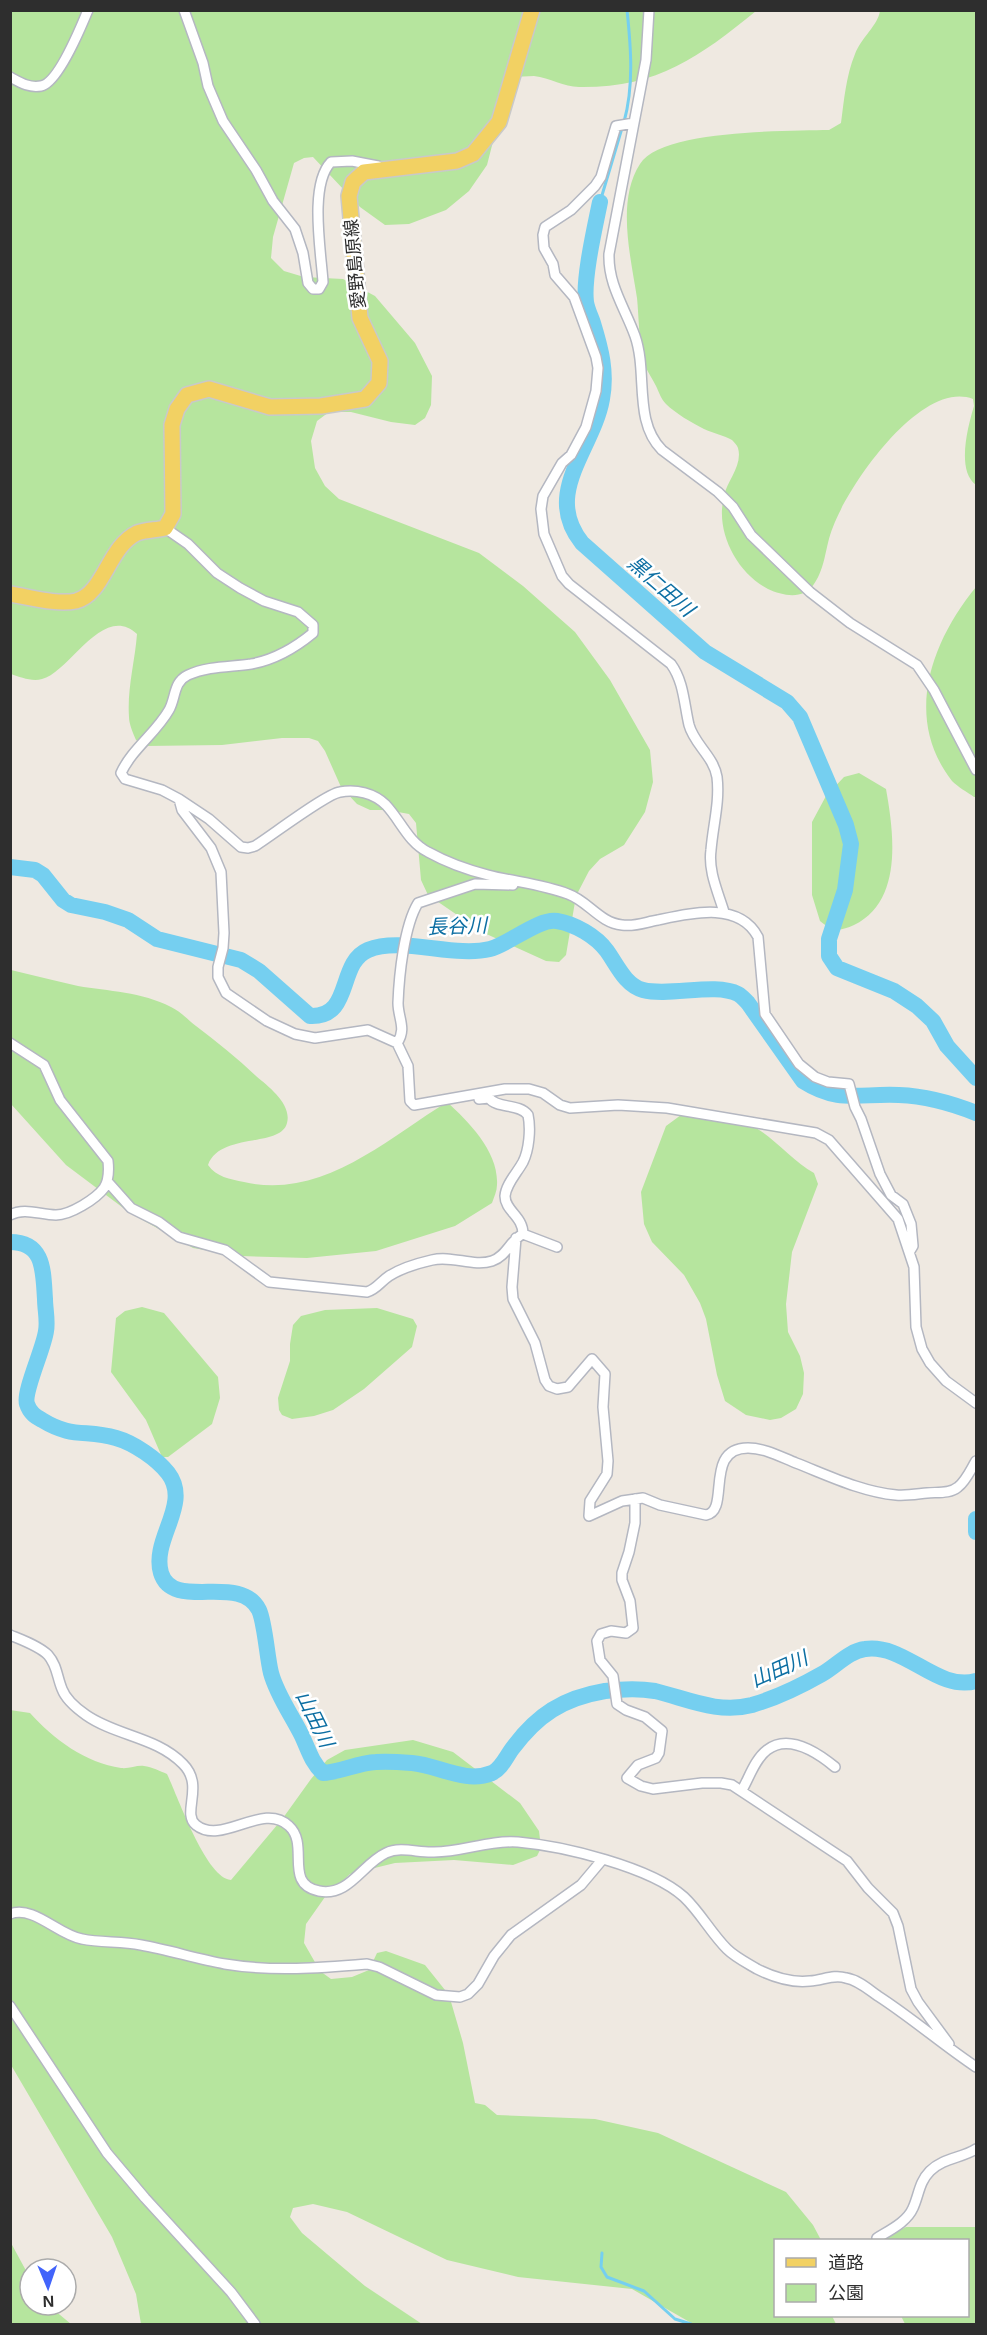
<svg xmlns="http://www.w3.org/2000/svg" width="987" height="2335" viewBox="0 0 987 2335" font-family="Arial,'Noto Sans JP',sans-serif">
<style>
.green{fill:#b6e59e}
.lines{fill:none;stroke-linecap:round;stroke-linejoin:round}
.stream{stroke:#75cff0;stroke-width:3}
.river{stroke:#75cff0;stroke-width:16}
.minor-casing{stroke:#b4b7c1;stroke-width:12}
.primary-casing{stroke:#c9c9c9;stroke-width:18}
.minor{stroke:#fff;stroke-width:9}
.primary{stroke:#f2d163;stroke-width:15}
.labels{text-anchor:middle;dominant-baseline:central;stroke-width:5;stroke-linejoin:round;paint-order:stroke}
.street-label{font-size:18px;fill:#2e2e2e;stroke:#fff}
.water-label{font-size:20px;font-style:italic;fill:#0d6fa3;stroke:#fff}
</style>
<rect width="100%" height="100%" fill="#efe9e1"/>
<path class="green" d="M10,11H756C698,58 657,88 579,87C564,87 550,78 534,76C527,76 519,77 511,77L500,91L497,126L487,165L469,191L446,210L409,224L385,225L360,207L313,157L304,158L294,163L273,237L271,258L284,271L304,277L343,279L375,296L415,343L432,376L431,405L425,418L415,425L391,422L351,412H329L317,421L311,441L315,468L325,486L339,499L479,553L523,586L575,632L610,680L650,750L653,782L645,812L624,845L600,859L589,871L576,896L566,955L559,962L546,961L482,932L428,895L421,880L416,823L409,814L387,810H370L357,804L341,787L325,751L318,741L309,738H282L222,745L146,746L136,740C133,733 129,724 129,717C127,689 135,661 137,634C103,602 70,672 42,679C32,682 20,677 11,674Z
M880,11H976V485C956,471 968,426 974,406L973,399C921,379 848,486 833,527C825,546 826,567 814,584C804,600 783,596 768,589C736,572 715,531 724,496C727,481 743,465 738,448C737,445 734,442 732,440C723,435 713,433 704,429C692,423 675,413 666,404C661,399 659,392 656,386C653,380 649,374 646,368C639,352 639,317 637,298C631,258 616,201 640,164C661,129 790,131 829,130L841,123C844,100 846,76 855,54C861,38 878,25 880,11Z
M976,587V797H974C967,792 958,787 952,781C903,718 931,642 976,587Z
M859,773L886,789C894,834 903,901 854,925C839,932 832,931 820,921L812,895V822L826,796L844,777Z
M11,970C33,975 55,981 78,986C108,991 142,992 171,1007C180,1011 188,1020 196,1026C217,1042 237,1058 256,1076C269,1087 292,1104 287,1123C281,1148 220,1132 208,1165C216,1177 230,1179 244,1182C321,1200 386,1140 447,1102C469,1122 499,1152 497,1185C497,1191 494,1197 492,1203L455,1226L376,1251L307,1258L241,1256L193,1248L130,1213L66,1165L11,1104Z
M681,1115C696,1117 734,1118 746,1123C770,1132 791,1161 814,1173L818,1184L792,1252L786,1304L788,1332L800,1356L804,1373L803,1394L796,1409L781,1418L770,1420L746,1415L725,1401L717,1375L706,1319L700,1303L684,1275L652,1242L644,1224L641,1192L666,1126Z
M142,1307L164,1313L218,1377L220,1398L212,1424L168,1457H162L146,1420L111,1372L116,1318L125,1311Z
M377,1308L413,1319L417,1326L412,1347L364,1389L333,1410L314,1416L292,1419L282,1415L279,1410L278,1398L290,1361V1344L293,1325L301,1316L325,1310Z
M10,1710L30,1713C53,1739 86,1763 121,1768C129,1769 137,1765 144,1766C152,1767 160,1771 167,1774C178,1797 206,1878 231,1880L283,1818L311,1779L327,1760L345,1750L413,1740L453,1752L520,1803L539,1831L541,1848L537,1856L513,1865L454,1860L395,1863L350,1874L325,1897L306,1924L304,1943L320,1971L331,1979L352,1977L369,1970L377,1953L386,1951L425,1965L449,1995L463,2043L475,2103L485,2105L497,2115L595,2119L658,2133L786,2192L813,2225L821,2240H776V2316H832L836,2324H693L632,2289L518,2277L447,2260L347,2212L313,2204L293,2208L290,2217L302,2233L365,2286L422,2324H141L136,2294L112,2237L11,2065Z
M906,2227H976V2324H905L901,2316H968V2240H882Z
M11,2243L30,2278V2305H48L71,2324H11Z"/>
<g class="lines">
<path class="stream" d="M624,122C634,85 631,48 627,10
M600,202L622,128
M602,2253L601,2267L607,2277L644,2291L675,2319L691,2324"/>
<path class="river" d="M600,202C595,227 583,278 586,302C587,309 591,317 593,323C601,349 607,372 602,399C593,450 542,493 582,543L705,652L787,702L800,717L846,825L851,844L845,890L829,939V956L837,968L894,991L917,1006L933,1021L947,1046L976,1078
M10,867L35,870L43,875L63,900L71,905L105,912L128,920L157,939L241,960L259,971L310,1016C353,1018 337,963 368,950C401,936 454,958 490,949C509,944 539,918 557,921C575,924 596,936 607,951C617,965 625,985 643,990C670,997 715,982 738,994C742,996 745,1000 748,1003L803,1081C839,1104 860,1093 899,1095C926,1096 951,1103 976,1113
M10,1242C45,1242 43,1272 45,1299C45,1309 48,1321 46,1331C44,1348 23,1392 27,1404C30,1413 35,1416 42,1420C73,1439 86,1429 116,1438C134,1443 157,1459 168,1473C192,1504 151,1539 161,1573C173,1612 240,1572 259,1610C265,1623 267,1657 271,1673C277,1695 291,1714 301,1734C308,1748 311,1762 323,1773C341,1772 357,1763 376,1762C387,1761 400,1762 412,1763C438,1765 465,1784 492,1773C501,1769 506,1757 512,1749C537,1715 563,1698 605,1691C621,1689 638,1688 655,1691C688,1699 718,1714 752,1705C776,1698 801,1686 822,1674C836,1666 849,1651 865,1649C905,1643 937,1692 976,1681
M976,1519V1532"/>
<defs>
<path id="minor" d="M184,10L203,63L208,86L223,121L256,170L273,201L295,229L303,253L308,283L313,289H319L323,282C321,251 309,185 331,162L352,161L378,166
M649,10L646,60L609,254C608,285 625,308 635,336C648,373 633,421 662,450L718,492L733,507L751,535L810,592L850,623L917,665L934,690L976,770
M10,77C21,83 29,88 41,86C58,83 81,27 88,10
M634,123L616,126L601,177L595,186L571,210L545,227L543,235L544,248L553,264L555,275L574,297L596,357L598,368L596,391L586,427L571,455L562,463L543,496L541,509L544,534L562,576L569,584L671,664C684,682 684,704 689,725C694,744 714,757 717,777C720,802 713,825 711,850C708,871 718,892 724,912
M165,528L188,544L217,573L240,588L264,601L298,612L313,625V633C296,647 274,660 251,664C230,667 208,666 188,675C173,682 176,698 169,710C156,733 132,749 121,773L125,779L162,790L179,799L209,819L241,847L248,848L255,846C271,836 326,794 340,792C356,789 374,793 386,805C401,821 408,842 428,852C446,862 468,870 488,875C515,882 542,884 568,894C588,901 600,923 622,925C635,927 646,922 658,920C691,913 739,901 758,937L765,1014L799,1064L815,1077L828,1082L849,1084L855,1107L861,1119L880,1174L891,1195L903,1204L911,1224L913,1246L910,1251
M179,799L182,810L211,848L221,872L224,933L223,948L218,967V977L226,993L267,1021L295,1034L315,1038L368,1030L397,1043L408,1066L410,1101L414,1105L505,1089H529L543,1093L560,1105L570,1108L618,1105L667,1108L816,1133L829,1140L898,1219L914,1267L916,1327L922,1349L930,1363L946,1381L976,1403
M10,1043L44,1065L60,1100L108,1161C109,1170 109,1180 104,1188C96,1199 70,1215 56,1215C40,1215 25,1207 10,1215
M397,1043C407,1029 398,1018 398,1003C399,976 404,926 418,903L475,884L513,885
M479,1099L489,1098C497,1109 519,1103 528,1115C531,1129 529,1150 523,1162C517,1173 506,1184 505,1196C505,1211 523,1216 523,1234
M107,1181L131,1208L159,1222L179,1237L225,1250L269,1282L367,1292C377,1289 380,1282 389,1276C400,1269 419,1263 432,1260C452,1255 473,1267 492,1261C507,1256 510,1240 523,1234L557,1247
M516,1238L512,1287L513,1299L535,1343L545,1380L549,1386L557,1389L568,1387L592,1359L605,1374L603,1407L608,1461L607,1474L590,1501L589,1516L622,1501L643,1498L660,1505L706,1515C731,1511 703,1448 748,1448C765,1448 781,1457 796,1463C827,1475 862,1492 896,1495C906,1496 917,1494 927,1493C937,1492 950,1494 958,1487C966,1481 971,1469 976,1461
M635,1499V1523L629,1552L622,1573V1580L630,1601L633,1628L626,1633L611,1631L601,1634L597,1641L600,1660L613,1676L617,1704L626,1710L645,1717L662,1731L659,1753L656,1758L638,1765L627,1778L641,1786L653,1789L702,1783H721L732,1785L847,1861L868,1888L893,1913L898,1926L911,1989L918,2002L949,2044
M10,1635C22,1640 39,1646 48,1655C57,1665 57,1677 62,1689C66,1700 76,1708 86,1715C116,1736 157,1737 183,1764C205,1786 181,1813 196,1825C222,1846 263,1801 289,1826C310,1845 283,1884 319,1891C349,1897 362,1864 386,1853C401,1846 418,1853 434,1852C463,1852 488,1840 518,1842C563,1846 651,1867 684,1897C700,1912 711,1933 727,1949C735,1957 747,1963 757,1969C773,1977 793,1983 810,1981C823,1980 834,1974 846,1978C858,1980 868,1989 878,1996C912,2018 943,2045 976,2067
M742,1790C749,1778 755,1759 767,1750C789,1733 818,1753 835,1767
M10,1914C34,1905 58,1935 82,1939C101,1943 121,1941 141,1945C169,1950 197,1959 225,1964C273,1972 320,1968 367,1964L379,1967L436,1995L460,1997L468,1994L478,1984L494,1956L511,1935L581,1885L602,1860
M10,2006L107,2153L145,2198L231,2292L255,2324
M877,2238C890,2230 907,2222 913,2208C919,2195 919,2182 930,2171C943,2158 962,2158 976,2149"/>
<path id="primary" d="M10,594C30,597 56,605 76,601C104,594 108,547 137,533C145,530 156,530 165,528L173,514L172,425L177,409L187,395L209,389L270,407L321,406L365,399L379,383L380,361L360,318L349,196L353,182L364,172L457,161L473,154L499,122L532,10"/>
</defs>
<use href="#minor" class="minor-casing"/>
<use href="#primary" class="primary-casing"/>
<use href="#minor" class="minor"/>
<use href="#primary" class="primary"/>
</g>
<g class="labels">
<g class="street-label">
<text transform="translate(355 264) rotate(-95)">愛野島原線</text>
</g>
<g class="water-label">
<text transform="translate(661 586) rotate(41)">黒仁田川</text>
<text transform="translate(457 926) rotate(-2)">長谷川</text>
<text transform="translate(779 1669) rotate(-24)">山田川</text>
<text transform="translate(315 1719) rotate(64)">山田川</text>
</g>
</g>
<rect width="987" height="2335" fill="none" stroke="#2e2e2e" stroke-width="24"/>
<rect x="774" y="2239" width="195" height="78" fill="#ffffff" stroke="#ababab" stroke-width="1.5"/>
<rect x="786" y="2258" width="30" height="9" fill="#f2d163" stroke="#ababab" stroke-width="1.5"/>
<text x="828" y="2269" font-size="18" fill="#2e2e2e">道路</text>
<rect x="786" y="2284" width="30" height="18" fill="#b6e59e" stroke="#ababab" stroke-width="1.5"/>
<text x="828" y="2299" font-size="18" fill="#2e2e2e">公園</text>
<g transform="translate(48 2287) rotate(178)"><circle r="28" fill="#ffffff" stroke="#ababab" stroke-width="1.5"/>
<path d="M0-4.5L10 22L0 15L-10 22Z" fill="#4264fb"/>
<text y="-9" font-size="16" font-weight="bold" text-anchor="middle" fill="#2e2e2e">N</text>
</g>
</svg>
